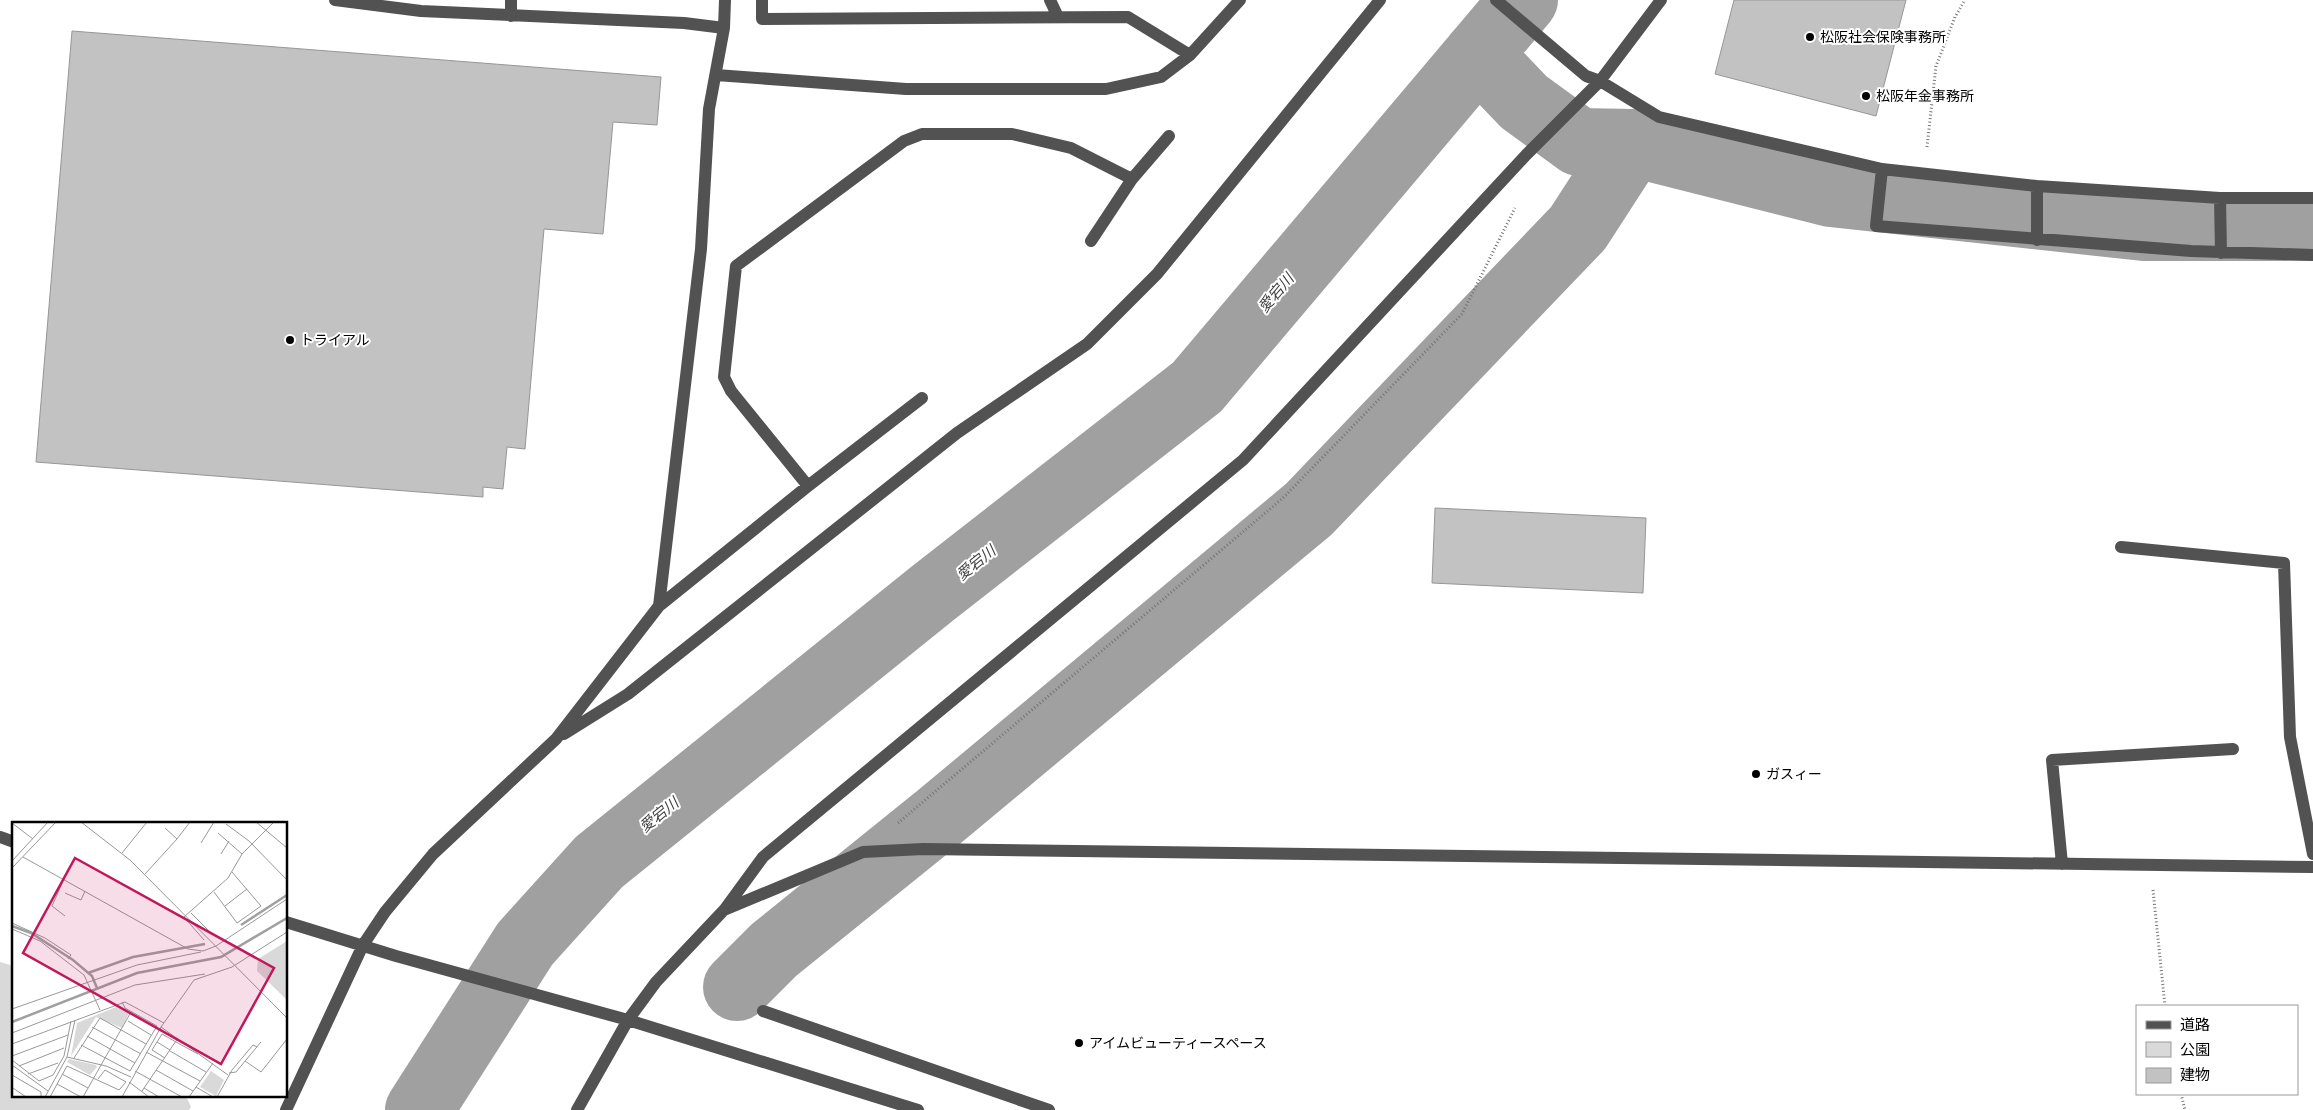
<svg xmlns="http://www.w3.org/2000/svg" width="2313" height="1110" viewBox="0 0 2313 1110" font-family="'Fira Sans Condensed','Noto Sans JP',sans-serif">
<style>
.green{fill:#d9d9d9}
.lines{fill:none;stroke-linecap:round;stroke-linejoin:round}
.river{stroke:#a0a0a0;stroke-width:68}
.building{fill:#c2c2c2;stroke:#969696}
.path{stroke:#747474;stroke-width:3;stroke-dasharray:1 2.5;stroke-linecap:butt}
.minor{stroke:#525252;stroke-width:12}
.poi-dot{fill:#000;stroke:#fff;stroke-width:2}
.labels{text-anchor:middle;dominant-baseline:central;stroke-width:4;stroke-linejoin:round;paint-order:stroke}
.poi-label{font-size:14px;fill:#000;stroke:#fff;text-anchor:start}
.water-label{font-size:15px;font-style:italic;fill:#414141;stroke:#fff}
.inset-river{fill:none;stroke:#a0a0a0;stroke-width:2.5}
.inset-road{fill:none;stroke:#999;stroke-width:1}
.view{fill:#c2185b;fill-opacity:0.15;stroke:#c2185b;stroke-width:2.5}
.inset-edge{fill:none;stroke:#000;stroke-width:2.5}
</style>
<rect width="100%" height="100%" fill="#fff"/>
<path class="green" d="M0,962L14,966V1096H186L191,1107L189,1110H0Z"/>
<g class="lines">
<path class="river" d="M1478,54L1524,102L1579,142L1633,143L1831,193L2144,227H2313
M737,987L774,950L939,817L1309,509L1578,228L1633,143
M419,1110L525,944L599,862L933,593L1197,387L1524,0"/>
</g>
<path class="building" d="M1734,0H1906L1876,116L1715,74Z
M72,31L661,77L657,125L613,122L603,234L544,229L525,449L507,447L503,489L483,487V497L36,462Z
M1435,508L1646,518L1643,593L1432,583Z"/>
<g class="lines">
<path class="path" d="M1927,147L1936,66L1955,17L1965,0
M898,823L1283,498L1462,314L1515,208
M2153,890L2165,1006
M2181,1094L2185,1110"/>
<path class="minor" d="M335,0L421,11L684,23L724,28
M511,0V16
M762,0V19L1128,17L1190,55
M1050,0L1058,17
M1496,0L1586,76L1600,81L1659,117L1882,169L2037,186L2220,198H2313
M716,75L906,89H1106L1161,77L1190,55L1240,0
M1882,169L1876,226L2191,251L2313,255
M2220,198L2221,253
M2037,240V186
M1091,241L1132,179L1169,136
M808,486L731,391L724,377L736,266L904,141L922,134H1012L1071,148L1132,179
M2121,547L2284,563L2290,737L2313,854
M659,606L808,486L922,398
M564,734L628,694L957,433L1087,344L1157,274L1380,0
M0,837L14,842
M2062,864L2052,760L2233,749
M725,909L763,857L1243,460L1526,155L1600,81L1661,0
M286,922L396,956L628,1020L918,1110
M763,1011L1049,1110
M286,1110L363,945L385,912L433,854L556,739L659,606L701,249L709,109L724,28L725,0
M577,1110L628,1020L656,982L724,910L863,852L923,849L2313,867"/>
</g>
<g class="poi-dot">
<circle cx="1810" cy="37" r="5"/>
<circle cx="1866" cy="96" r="5"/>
<circle cx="290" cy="340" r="5"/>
<circle cx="1756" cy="774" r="5"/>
<circle cx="1079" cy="1043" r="5"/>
</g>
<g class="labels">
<g class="poi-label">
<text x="1820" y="37">松阪社会保険事務所</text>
<text x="1876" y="96">松阪年金事務所</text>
<text x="300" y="340">トライアル</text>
<text x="1766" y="774">ガスィー</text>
<text x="1089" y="1043">アイムビューティースペース</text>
</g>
<g class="water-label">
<text transform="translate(1276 293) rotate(-50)">愛宕川</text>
<text transform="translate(976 563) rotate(-39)">愛宕川</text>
<text transform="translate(659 815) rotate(-39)">愛宕川</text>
</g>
</g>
<g transform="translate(12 822)">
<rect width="275" height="275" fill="#fff"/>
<path d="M275,119V178L245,149L246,137ZM104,185L117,191L110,206L84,195L59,234L65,201ZM57,237L84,243L85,245L78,253L55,240ZM199,249L212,258L204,274L188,265Z" fill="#d9d9d9"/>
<path class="inset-river" d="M229,103L275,73M0,104L19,111L61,138L80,154L85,166M76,151L121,135L193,122M0,200L125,151L209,135L275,96"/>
<path class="inset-road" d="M69,0L118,38L275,196M244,0L275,26M0,1L21,17M214,2L237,19L275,58M206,11L230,32M165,17L178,0M189,21L202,0M110,31L135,0M209,32L217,19M11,35L176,127L191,129L204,124L275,77M0,39L36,0M0,46L44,0M133,52L165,17L153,6M52,57L40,84L53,94M202,70L225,101L249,84L220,50M53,71L69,78L73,69M213,84L235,67M179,91L200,112M0,101L33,116L59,133L56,137M0,107L28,119L72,153L88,188M192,118L172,95L216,56L230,32L262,0M0,187L125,143L189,130M116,199L139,213M80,205L129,232M149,205L216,253M0,211L123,163L193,152M75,214L123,241M145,220L158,228M164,220L186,232M0,222L113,180L152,201M69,223L118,249L145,204L113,186L110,180M158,229L194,250M134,230L188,259M0,234L56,213M55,235L94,244L119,255M62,236L88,196L134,222M153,236L140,228L150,212L164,220M0,238L27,259L41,253L52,234L59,199M233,239L249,250L275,217M0,243L36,269M7,244L52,226M144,248L181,269M123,249L170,275M217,251L224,250L249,220M16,252L46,241M50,252L76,266M0,253L29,270V275M117,260L137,275M45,262L69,275M184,265L201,275M1,266L14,275M132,266L147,275M130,269L166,216M33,275L55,235L63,198M38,275L55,244L107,268L114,260L93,248L86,257M71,275L119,190M110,275L149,205L182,158L220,145L275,110M177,275L201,241M205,275L220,248L241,223L245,225"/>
<path class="view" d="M63,36L262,146L209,242L11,131Z"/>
<rect width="275" height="275" class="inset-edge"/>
</g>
<rect x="2136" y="1005" width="162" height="90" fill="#ffffff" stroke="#999999"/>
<rect x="2146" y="1021" width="25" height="8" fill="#525252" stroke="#999999"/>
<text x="2180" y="1030" font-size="15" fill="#000000">道路</text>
<rect x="2146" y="1042" width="25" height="15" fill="#d9d9d9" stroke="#999999"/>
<text x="2180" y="1055" font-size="15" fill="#000000">公園</text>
<rect x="2146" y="1068" width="25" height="15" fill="#c2c2c2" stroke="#999999"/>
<text x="2180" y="1080" font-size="15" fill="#000000">建物</text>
</svg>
